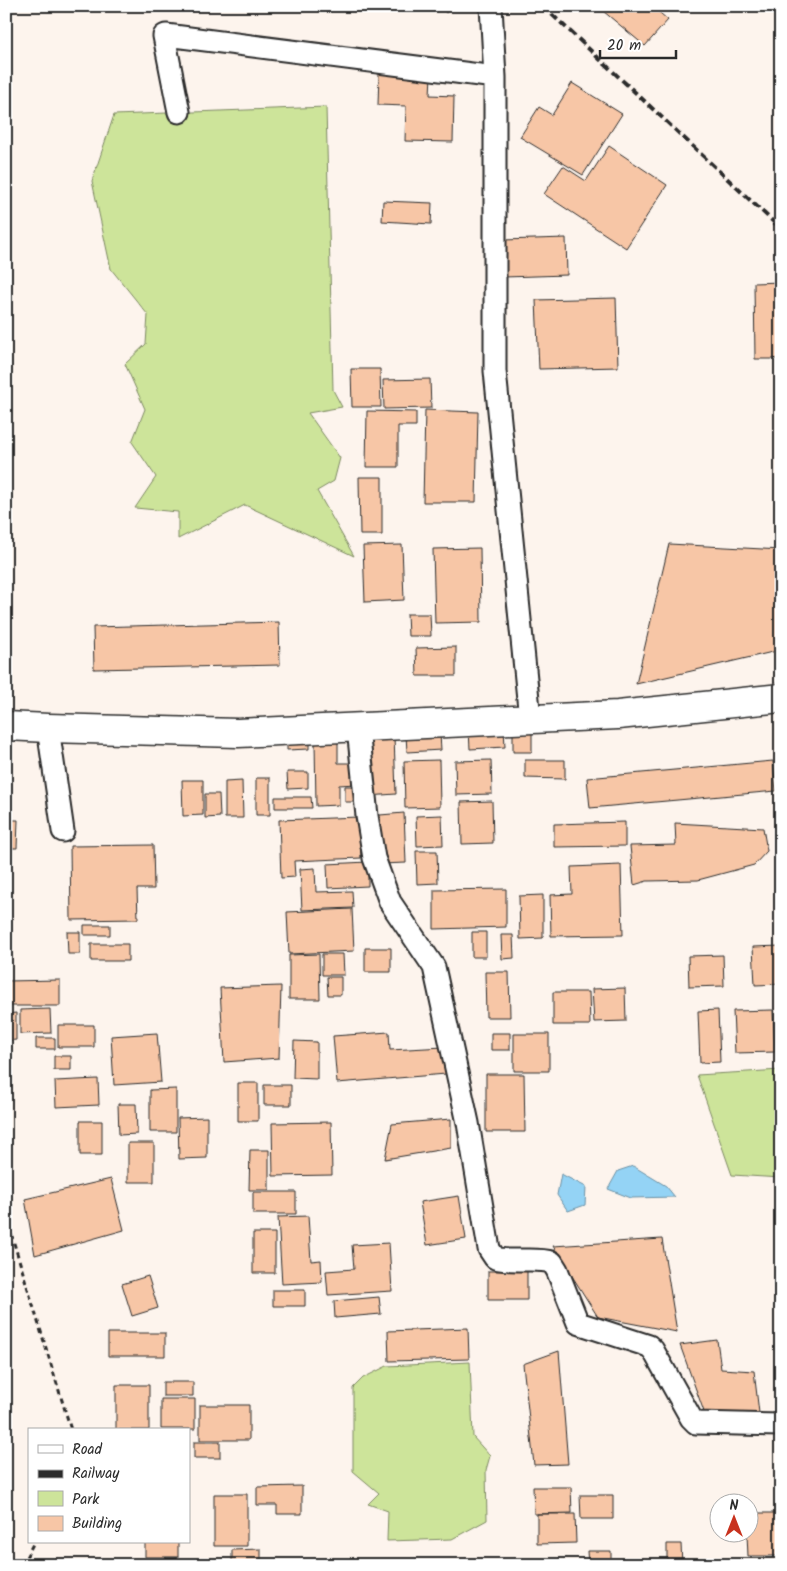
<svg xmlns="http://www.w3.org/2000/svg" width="787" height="1571" viewBox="0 0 787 1571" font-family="Kalam,sans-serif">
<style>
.green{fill:#cde49a;stroke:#7c8862}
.water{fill:#94d3f5;stroke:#6a90a4}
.building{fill:#f7c6a6;stroke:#2b2b2b}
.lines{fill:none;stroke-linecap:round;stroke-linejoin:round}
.street-casing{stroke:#2b2b2b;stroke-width:25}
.secondary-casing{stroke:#2b2b2b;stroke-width:31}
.path{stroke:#2b2b2b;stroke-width:3;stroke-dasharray:5 4;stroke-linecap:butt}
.street{stroke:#fff;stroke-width:21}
.secondary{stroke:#fff;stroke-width:28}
.rail{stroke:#2b2b2b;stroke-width:4;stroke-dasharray:8 4;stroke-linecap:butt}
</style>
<rect width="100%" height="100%" fill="#fdf4ed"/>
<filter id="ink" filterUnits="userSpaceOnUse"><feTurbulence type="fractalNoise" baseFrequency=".02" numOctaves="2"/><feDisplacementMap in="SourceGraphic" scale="10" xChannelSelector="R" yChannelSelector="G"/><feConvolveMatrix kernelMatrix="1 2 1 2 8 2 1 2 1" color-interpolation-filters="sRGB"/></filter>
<g filter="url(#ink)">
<path class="green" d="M326,107L333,390L342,407L308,413L340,458L334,481L317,491L354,556L245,505L178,539V512L135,508L156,477L132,442L145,409L125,364L146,344L148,315L111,269L92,181L114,115Z
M6,359L10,416V472L6,480Z
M781,1070V1178L732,1175L697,1075Z
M470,1362L473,1437L490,1456L486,1470L487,1520L452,1539L387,1541L388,1511L368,1504L379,1493L353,1471V1388L363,1378L387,1366Z"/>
<path class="water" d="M633,1166L666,1186L675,1197L631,1198L608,1189L618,1171Z
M561,1174L586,1187L585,1205L568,1211L557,1195Z"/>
<path class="building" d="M440,6H453L446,13Z
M597,6H652L668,20L645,46Z
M379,74L431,75L430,95L454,96L453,142L405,141L406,106L378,105Z
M572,83L622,114L583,175L520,137L539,107L552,115Z
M609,146L667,185L626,248L544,194L563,166L586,181Z
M383,201L432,203L431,224L382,221Z
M566,238L567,275L504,277L503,240Z
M781,282V359H755L754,283Z
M616,298L618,367L539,369L536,300Z
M351,369H380L381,407H352Z
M430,379L431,408L384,409L383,380Z
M425,410L478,412L476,502H423Z
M367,411L416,412V426H398V467H366Z
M359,477H382V535H360Z
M669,544L781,550V650L636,684Z
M402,545L404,600L365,602L363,546Z
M480,548L481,622L435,623L433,549Z
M407,614H430L431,636H408Z
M279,622L280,665L94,669L93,627Z
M456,647V676H417L416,648Z
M513,728H532V752H513Z
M504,729L505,747L470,749L469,730Z
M287,733H309V749L287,750Z
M440,734L441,750L407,752L406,735Z
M394,736L396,794L368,796L365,737Z
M315,741H338V763H355L356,784L339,785V805L316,806Z
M439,760L440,807L405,808L404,761Z
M491,760L492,794L456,795L455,761Z
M525,760H565V779L525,778Z
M773,761L776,791L590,808L587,778Z
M287,772H308V788L288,789Z
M256,778H270V815H256Z
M182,780H203V815L183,816Z
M242,781L243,818H225V782Z
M345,786H358L359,802H345Z
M205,794H219L220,817L205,818Z
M275,797H311L312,808H275Z
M492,801L493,843L462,844L461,802Z
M404,813L406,863L381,864L380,815Z
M442,815L443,845L417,846L416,816Z
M359,817L361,858L294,861L295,877L281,878L279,820Z
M6,820H18L17,848H6Z
M625,822V846L554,847V824Z
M675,823L763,828L767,851L754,865L698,880L647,881L634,885L630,846L676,845Z
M153,845L154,889H137L138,919L71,920L70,846Z
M416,851H437L438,883L417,884Z
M368,862V886L328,888L327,864Z
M621,865L623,935L551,936L550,895L572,894L571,867Z
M315,868L316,892L352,891L353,908L302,910L300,869Z
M506,889V927L434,929V890Z
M543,895V938L520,939L519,896Z
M352,909L354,951L289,954L287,912Z
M84,925H110V935H84Z
M67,932H80V954H68Z
M472,932H486V957H472Z
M501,935H513L514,958L502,959Z
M91,944H128V961H91Z
M781,946V984L755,985L753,947Z
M365,948H391V972H365Z
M319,954L320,999H289V955Z
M322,954H343L344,975H322Z
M723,955L724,986L689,987L688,956Z
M485,972H509L510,1017H486Z
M327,977H341V995H328Z
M60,980V1006H6V981Z
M281,986L279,1058L224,1062L220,988Z
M625,988L626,1021L594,1022L592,989Z
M553,992H589L590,1025H553Z
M50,1009L51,1033L20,1034V1010Z
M718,1010L720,1062L700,1063L698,1011Z
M773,1010L775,1052L735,1053L733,1011Z
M16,1013V1040L6,1041V1014Z
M58,1025H94V1047H58Z
M389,1032L390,1050L444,1047L446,1074L337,1083L333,1036Z
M157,1033L161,1082L114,1085L111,1036Z
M491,1033H510V1050H491Z
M514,1034H549V1071H514Z
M36,1038H55V1049H36Z
M294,1041L317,1042V1079L293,1078Z
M54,1056H71V1070H54Z
M486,1074H524L525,1132H486Z
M98,1079L99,1105L56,1107L55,1081Z
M238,1083H258V1121H238Z
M264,1085H291V1105H264Z
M176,1089V1132H150V1090Z
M118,1104H136L137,1134L119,1135Z
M207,1117V1158L179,1159L178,1118Z
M451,1119V1148L385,1159L392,1124Z
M80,1121H102V1155H80Z
M331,1122L332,1175L273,1176L272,1123Z
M128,1143H154V1182H128Z
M250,1150H269V1190H249Z
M111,1179L124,1230L35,1255L25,1199Z
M253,1192H296V1214H253Z
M459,1196L466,1239L427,1245L420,1202Z
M308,1216L311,1261L321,1260L322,1282L282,1284L278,1217Z
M253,1233H275V1273H253Z
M662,1239L677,1332L598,1317L553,1246Z
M389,1243L392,1291L328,1295L326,1271L354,1269L352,1245Z
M488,1271H527V1300H488Z
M148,1276L158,1308L132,1316L122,1284Z
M273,1290H305V1306H273Z
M379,1297L381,1314L335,1318L334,1301Z
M468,1328L469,1359L389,1361L388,1331Z
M108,1333H165V1356H108Z
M717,1340L721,1369L754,1371L759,1413L708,1423L680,1345Z
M559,1351L568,1464L534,1465L523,1364Z
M163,1382H193V1396H163Z
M116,1385H149V1430H116Z
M161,1399H195V1429H161Z
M200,1405H249V1440H200Z
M194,1442H220V1458H194Z
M302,1486V1514H277V1505H257V1487Z
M533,1487H571L572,1513L534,1514Z
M214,1494H247V1546H214Z
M580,1495H613V1519H581Z
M750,1513H781V1556H748L747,1534H750Z
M537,1514H575L576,1543L537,1544Z
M145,1542H178V1557H145Z
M667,1544H681L682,1565H667Z
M261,1549V1565H232V1550Z
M587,1551H611V1565H588Z
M156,1562H209V1565H156Z"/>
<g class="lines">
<defs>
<path id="street" d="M491,6L495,77V371L530,719
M179,112L164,36L166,35L495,77
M48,728L63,831
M358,728L367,816L374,858L390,902L434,967L468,1123L489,1249L495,1258C514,1263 534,1257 552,1262L557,1270L578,1323L649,1346L653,1350L691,1418L696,1423L781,1425"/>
<path id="secondary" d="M6,726L48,728L238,733L618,715L781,698"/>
</defs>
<use href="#street" class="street-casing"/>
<use href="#secondary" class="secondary-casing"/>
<path class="path" d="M6,1217L71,1430
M22,1565L34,1542"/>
<use href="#street" class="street"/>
<use href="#secondary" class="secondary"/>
<path class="rail" d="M543,6L781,229"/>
</g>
</g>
<rect width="787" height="1571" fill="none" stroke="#fff" stroke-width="25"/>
<rect x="12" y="12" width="762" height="1546" fill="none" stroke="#2b2b2b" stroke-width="2" filter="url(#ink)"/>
<rect x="28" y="1428" width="162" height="115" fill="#ffffff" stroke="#aaaaaa"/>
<rect x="38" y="1445" width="25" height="8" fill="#ffffff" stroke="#aaaaaa"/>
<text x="72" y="1454" font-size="15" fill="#2b2b2b">Road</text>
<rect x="38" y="1470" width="25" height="8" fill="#2b2b2b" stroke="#aaaaaa"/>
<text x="72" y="1478" font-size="15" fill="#2b2b2b">Railway</text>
<rect x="38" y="1491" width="25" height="15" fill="#cde49a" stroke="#aaaaaa"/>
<text x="72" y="1504" font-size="15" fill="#2b2b2b">Park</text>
<rect x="38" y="1516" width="25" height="15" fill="#f7c6a6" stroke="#aaaaaa"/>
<text x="72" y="1528" font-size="15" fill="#2b2b2b">Building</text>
<g transform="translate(734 1518)"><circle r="24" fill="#ffffff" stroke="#aaaaaa"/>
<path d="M0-4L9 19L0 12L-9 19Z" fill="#c8321e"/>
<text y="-8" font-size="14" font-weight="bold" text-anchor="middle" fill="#2b2b2b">N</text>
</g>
<path d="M600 50v8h76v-8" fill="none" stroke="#2b2b2b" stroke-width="2.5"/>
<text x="607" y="50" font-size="15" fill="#2b2b2b" stroke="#ffffff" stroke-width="4" paint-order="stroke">20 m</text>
</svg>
